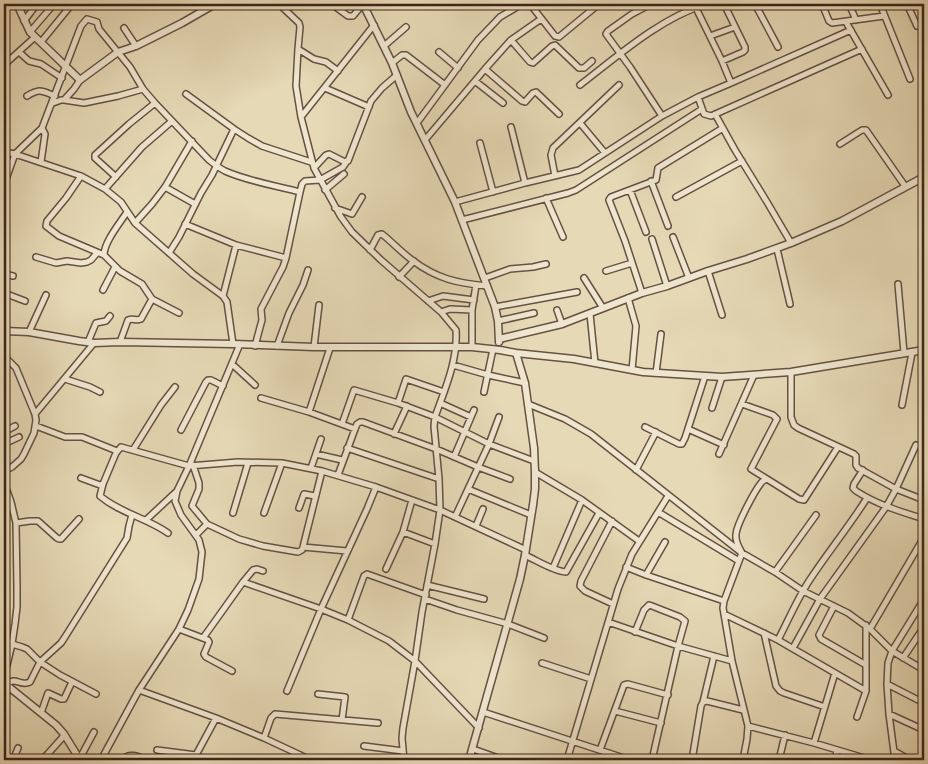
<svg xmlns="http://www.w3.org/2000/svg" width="928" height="764" viewBox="0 0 928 764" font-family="'Gentium Book Plus',serif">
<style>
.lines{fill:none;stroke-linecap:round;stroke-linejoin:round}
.minor-casing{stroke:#665142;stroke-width:8}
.tertiary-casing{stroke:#665142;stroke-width:9}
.minor{stroke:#efe6d0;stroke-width:5}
.tertiary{stroke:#efe6d0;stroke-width:6}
</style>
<rect width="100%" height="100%" fill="#e6d9b6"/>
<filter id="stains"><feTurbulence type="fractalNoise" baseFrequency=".004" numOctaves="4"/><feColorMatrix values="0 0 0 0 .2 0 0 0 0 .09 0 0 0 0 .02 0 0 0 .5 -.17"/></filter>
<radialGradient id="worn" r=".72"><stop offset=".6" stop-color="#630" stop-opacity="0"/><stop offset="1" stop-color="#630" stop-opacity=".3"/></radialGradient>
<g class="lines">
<defs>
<path id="minor" d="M279,4L299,23L300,27L298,49L296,86L301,117L314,168L341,217L352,232L381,260L441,312L456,330C458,360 445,389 435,417L434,426L439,479L440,510L435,544L422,612L415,661L403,728L402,738L404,760
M530,4L555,36L559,37L599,4
M651,4L632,14L608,31L606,34L630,67L662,116
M694,4L722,61L731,83
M755,4L778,47
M822,4L829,21L832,23L884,16
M849,4L856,20
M880,4L910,79
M907,4L917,26
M328,6L333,5L348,16H353L363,4
M4,9L7,4
M24,21L37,4
M846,22L888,95
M124,28L136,46
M30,32L54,4
M710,36L735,27
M511,40L530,62L533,63L552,46L555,45L579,68H584L592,61
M41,42L72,4
M384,46L406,27
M298,49L314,59L326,62L338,71
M19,52L29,61L41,64L62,78
M439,52L458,68
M722,61L743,52L745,50V47L724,4
M392,63L402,55H406L445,85
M4,65L35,37
M485,69L522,101L525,102L533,93L536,92L559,114
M475,81L503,103
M580,85C619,55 659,19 706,4
M325,88L369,107
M186,94L234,129
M27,96C40,88 42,91 55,96
M698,97L704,114L711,116L862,49
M64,100L84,103L118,96L143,89
M53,103L61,100H64L74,89L80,80
M715,114L735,150L767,202L791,243
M301,117L374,25
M417,123L478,40L500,17L522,4
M580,123L605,153
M511,127L525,183
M425,140L485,69L511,40L541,19
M480,143L493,192
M840,144L862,130H866L905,186
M4,152L15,154L81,176L105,189L121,202L135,223L193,274L223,296L227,302L233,344
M41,162L45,134L42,128L81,26L87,19L97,22L99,29L130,67L143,89L155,103L209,160C214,164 219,168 225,171C247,181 277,186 300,192
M314,168L326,155L329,154L345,162L348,161L371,101L382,88L397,75
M81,176L66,198L47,221L46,226L59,236L104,255
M555,176L551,155L553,148L619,85
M116,177L95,158V155L129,124L155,103
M651,181L668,226
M4,185L15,154L42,128
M165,187L195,204
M105,189L142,147L172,121
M325,190L344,174
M630,190L646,232
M676,197L742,161
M546,198L563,237
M455,202L525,183L579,170L662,116L698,97L731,83L851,30
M335,208L352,214L362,197
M127,212C120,223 104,242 104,255L120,271L142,284L152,299L179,313
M462,220L568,193L576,190L702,109
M135,223L152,204L165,187L192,141
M185,224L236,245L286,258
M673,237L689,278
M652,239L667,286
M777,249L790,304
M370,250L378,235L382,234C392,242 401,252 412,260C437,279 457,283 487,286
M169,253L179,237L201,193L212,175L234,129L248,138L262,146L311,162
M36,257L56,263L67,261L81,263L87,262L91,260L97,253
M606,271L632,263
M708,271L722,315
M4,274L13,276
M399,277L414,261
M485,278L510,269L533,267L546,264
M584,278L603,308
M898,284L904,353
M103,290L115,267
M4,293L25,301
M642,293L625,241L609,200L611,197L656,180L658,168L723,128
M223,296L236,245
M628,298L636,326L632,370
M428,301L443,296L474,300
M495,307L577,292
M557,310L562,324
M441,312L450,309L472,310
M590,314L595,363
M498,321L534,313
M29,332L46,295
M88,342L96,323L106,321L110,316
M120,342L128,320C133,318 136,321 141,319L152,299
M255,346L262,320L261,309L283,267L286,258L300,192L302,184L305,181L320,180L343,167L347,161
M277,346L289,313L303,285L308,270
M314,347L319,305
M472,347V310L476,285
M4,360L7,359L16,368L35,414L36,420L34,433L24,454L21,459L12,467L4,471
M232,364L255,385
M453,365L488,375L525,383
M791,372V417L794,425L798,428L854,454L856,456V465L858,468L896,489L924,500
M656,373L661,334
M65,379L90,387L100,392
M484,392L493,349
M261,398L309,412L355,429
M398,403L406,379L444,392
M440,403L471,417
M528,404L565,419L591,434L742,553L775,572L803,591L848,613L870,629L892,651L924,670
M742,404L773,415L777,419L751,469L767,479
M902,405L912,353
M712,408L722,377
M309,412L330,348
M35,414L94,343
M342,424L354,390L398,403L435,417L489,444L534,461
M36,426L65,437H82L117,451
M645,427L679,444H682L685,438L705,376
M688,429L724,445
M181,430L206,382L208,380H211L223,386
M4,432L15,426
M394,434L407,406
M4,444L19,437
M347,448L439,479
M133,450L161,405L175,387
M316,454L342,460
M719,454L754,375
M454,457L474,410
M193,465L199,483V489L192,506L207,524L239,539L263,546L298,552L302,550L303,547L322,471
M311,468L321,439
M636,470L656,432
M863,470L854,484L853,488L856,491C878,505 899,511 924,519
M535,472L582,500L639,541
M338,475L355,429L357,424L360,422H363L436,449L478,467L510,479
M81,478L100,485L103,484L116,453L121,447L189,466L238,462L282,463L322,471L376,487L440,510L526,550
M4,482L11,502L16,523L17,587V607L15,624L12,644L4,678
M103,484L100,496C120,513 147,518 168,533
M468,489L531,515
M4,505L11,502
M299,508L304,494L315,496
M658,512L739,561
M233,513L248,463
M264,513L282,463
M455,517L489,444L499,417
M146,520L176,492
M612,521L581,581L580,586L585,591L613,604
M16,523L30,521H38L57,538L59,539H61L79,519
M476,526L483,509
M403,532L435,544
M196,535L207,524
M303,547L347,551
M525,555C538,561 553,571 566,572L599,513
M626,567L646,575L724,601
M553,568L582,500
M386,569L403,532L412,500
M775,572L816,515
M646,575L665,542
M243,582L321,609L348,620L389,641L415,661L479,728
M427,585L484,599
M425,599L457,610L508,624L544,638
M834,606L819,635L821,639L866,665
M918,610L924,614
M724,614L778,640L866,691
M348,620L364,576L367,574L426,595
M608,622L678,646L732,661
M179,629L208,640L209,642L204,654L206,657L232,671
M870,629L924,537
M635,632L644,610L649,605L652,606L680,617L685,621L678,646L652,760
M764,633L776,686L780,691L784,693L825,707
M203,638L243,582L253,570L257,569L263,571
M778,640C789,619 798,597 811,578C829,551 850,525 867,498
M12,644L22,647L27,649L40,662L60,675L96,694
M793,648L820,599L886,507L896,489L916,445
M903,658L924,627
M542,663L591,679
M887,684L924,703
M139,690L216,718L264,738L311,760
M287,691L321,609L367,509L376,487
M4,694L5,684C17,676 20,687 30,682L40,662L61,643L65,637L127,538L129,526L132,515
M318,694L345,697L342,720
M703,702L714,656
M615,711L661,723
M483,712L630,760
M41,713L48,693L61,699H64L72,682
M889,714L924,730
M857,717L866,691V625
M748,726L814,743L871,760
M264,738L271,718L275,714L378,723
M814,743L835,673
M364,746L403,751
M473,749L504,760
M157,750L196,755
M600,750L624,685L628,684L668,695
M894,751L910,760
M45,757L62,738L64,734
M80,758L94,732
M13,760L18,748
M101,760L139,690L179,629L188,610L199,579L202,552L199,540L181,515L175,501L177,491L189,466L240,344
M122,760C129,752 138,756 146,760
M194,760L196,755L216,718
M233,760H237
M567,760L618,589L632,554L668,496
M692,760L701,706L703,702L707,701L743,710
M743,760L747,739L748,726L732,661L723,608L724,601L742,553C739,547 735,542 736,534C737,524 754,492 761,483C763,480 764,481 767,479L799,499L804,500L838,447
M779,760L785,735
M835,760L837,750
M895,760L889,714L887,684L888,663L892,651L924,599"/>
<path id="tertiary" d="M17,4L30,32L80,80L118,52L136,46L182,23L215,4
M363,4L392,63L411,112L455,202L495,307L498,321L499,342
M4,331L29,332L79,341L94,343L120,342L233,344L314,347H472L500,350L516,353L574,359L643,372L722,377L791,372L924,350
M499,339L562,324L642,293L667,286L708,271L747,259L791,243L842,221L924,177
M4,683L56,725L64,734L80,760
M469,760L520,579L525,555L533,505L535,489V472L534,448L525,383L516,353"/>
</defs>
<use href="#minor" class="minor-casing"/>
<use href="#tertiary" class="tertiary-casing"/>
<use href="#minor" class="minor"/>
<use href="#tertiary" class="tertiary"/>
</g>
<rect width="928" height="764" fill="none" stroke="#e6d9b6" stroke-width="20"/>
<rect x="5" y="5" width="918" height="754" fill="none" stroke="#3c241b" stroke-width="2.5"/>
<rect x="10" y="10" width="908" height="744" fill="none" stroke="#3c241b"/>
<rect width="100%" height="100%" filter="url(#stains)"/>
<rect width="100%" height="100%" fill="url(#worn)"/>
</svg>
